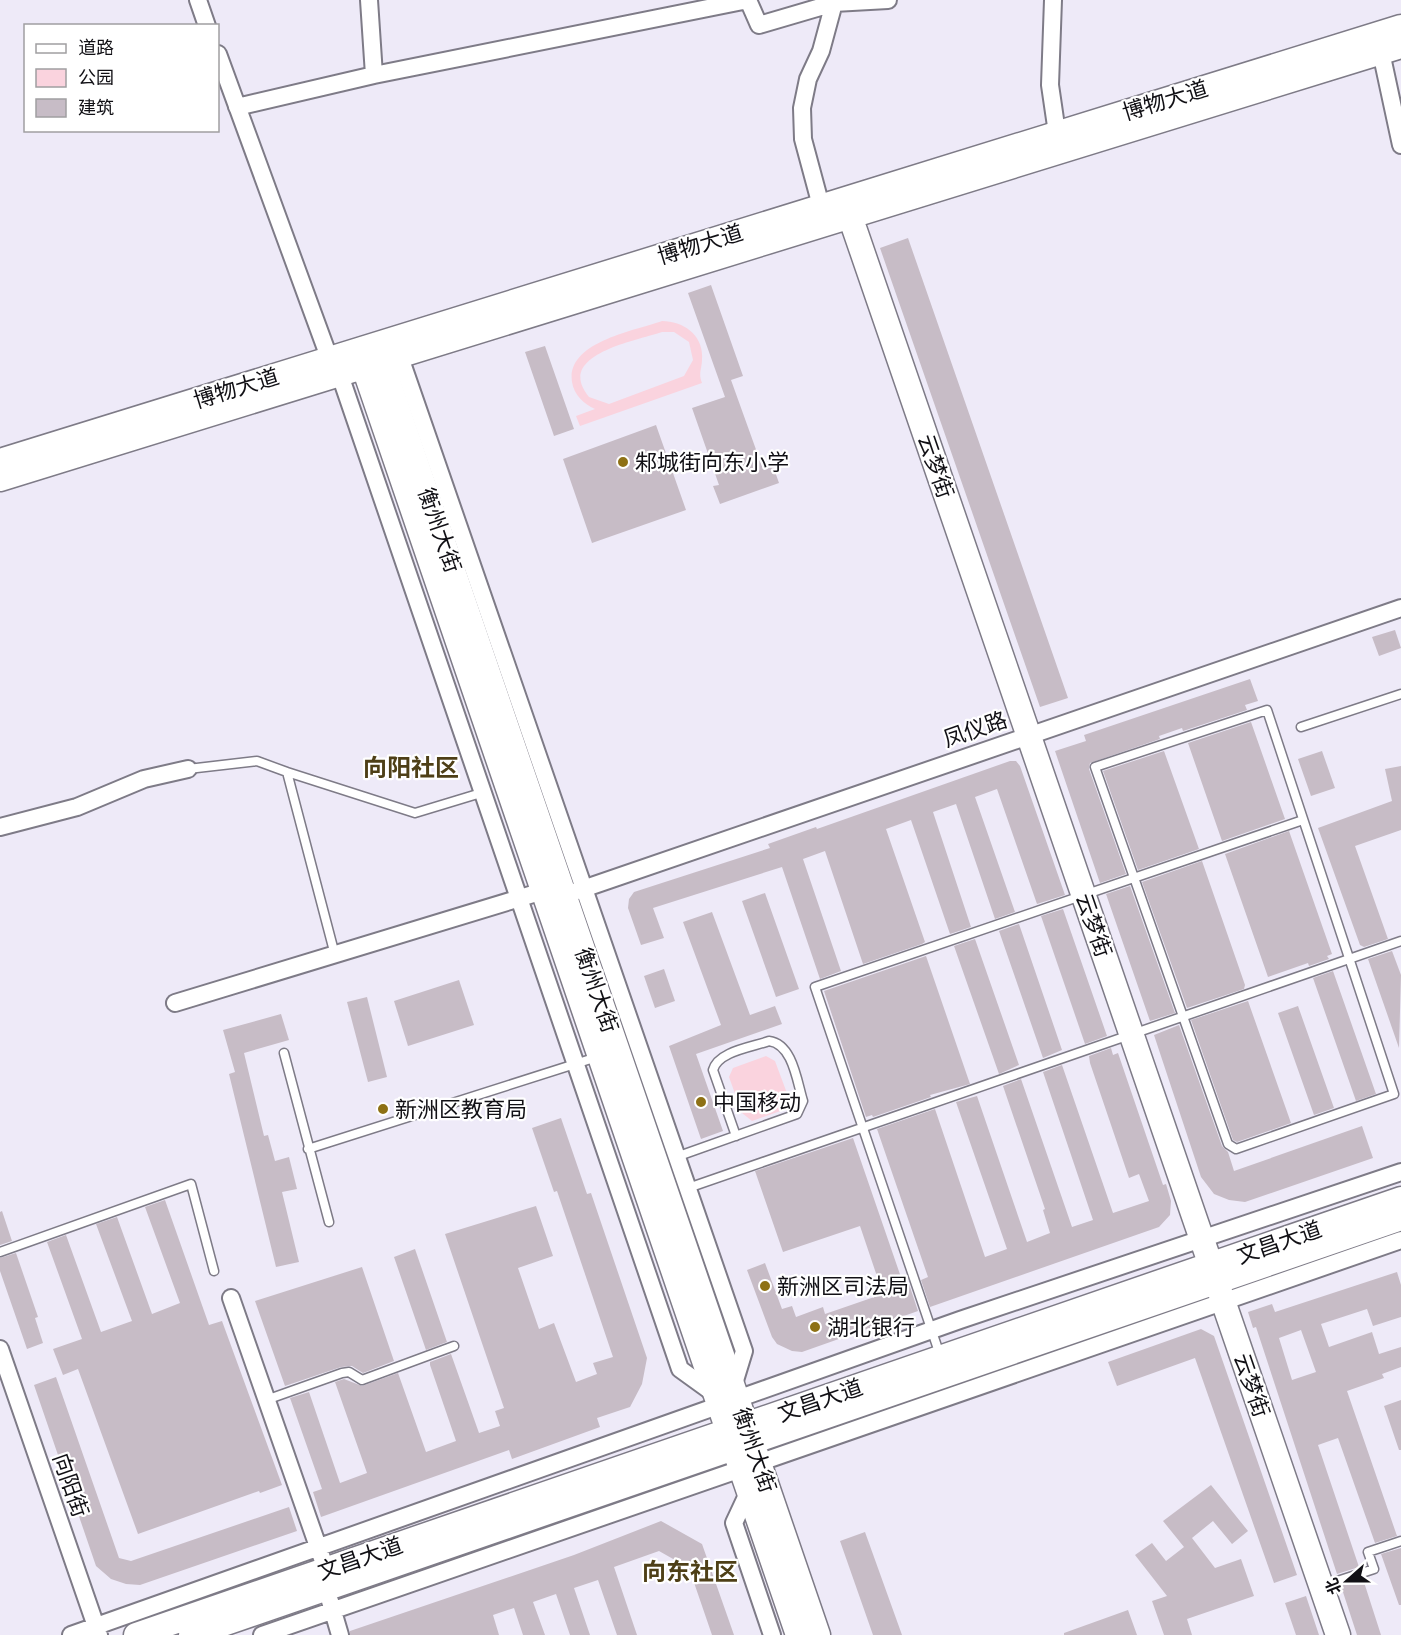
<svg xmlns="http://www.w3.org/2000/svg" width="1401" height="1635" viewBox="0 0 1401 1635" font-family="'PT Sans Narrow','Noto Sans SC',sans-serif">
<style>
.green{fill:#fad3de;fill-rule:evenodd}
.building{fill:#c7bcc6;fill-rule:evenodd}
.lines{fill:none;stroke-linecap:round;stroke-linejoin:round}
.lane-casing{stroke:#7e7b87;stroke-width:11}
.street-casing{stroke:#7e7b87;stroke-width:20}
.secondary-casing{stroke:#7e7b87;stroke-width:27}
.lane{stroke:#fff;stroke-width:8}
.street{stroke:#fff;stroke-width:16}
.secondary{stroke:#fff;stroke-width:24}
.poi-dot{fill:#8e7115;stroke:#fff;stroke-width:2}
.labels{text-anchor:middle;dominant-baseline:central;stroke-width:4.5;stroke-linejoin:round;paint-order:stroke}
.street-label{font-size:22px;fill:#111015;stroke:#fff}
.poi-label{font-size:22px;fill:#111015;stroke:#fff;text-anchor:start}
.neighbourhood-label{font-size:24px;font-weight:bold;fill:#4e3f17;stroke:#fff}
</style>
<rect width="100%" height="100%" fill="#eeeaf8"/>
<path class="green" d="M662,321C684,321 704,336 702,359C702,369 698,373 702,383L580,426L576,416L595,409C584,404 574,395 572,382C566,342 634,331 662,321ZM662,332H674L689,342L693,360L684,376L609,404L589,397C554,355 635,341 662,332Z
M766,1056L775,1061L788,1096L786,1109L752,1121L742,1113L729,1077L733,1068Z"/>
<path class="building" d="M908,238L1068,698L1040,707L880,248Z
M711,285L743,376L731,380L763,469L773,466L779,483L720,504L713,486L719,485L692,408L725,397L688,293Z
M545,346L574,429L554,436L525,352Z
M656,425L686,510L592,543L563,459Z
M1395,630L1401,648L1379,656L1372,637Z
M1250,679L1258,701L1245,705L1247,710L1183,731L1182,728L1159,736L1160,739L1090,763L1089,769L1126,874L1100,883L1055,751L1086,741L1084,735Z
M1251,722L1285,819L1222,841L1188,743Z
M1164,751L1199,849L1138,870L1103,771Z
M1322,751L1335,788L1311,796L1298,759Z
M1010,761H1016L1020,766L1065,895L1037,904L997,789L975,797L1015,912L995,919L956,804L933,812L971,927L950,934L911,820L886,829L925,942L922,944L863,964L825,851L803,859L841,971L820,979L782,867L653,908L664,938L641,945L628,908L629,899L634,892L770,848L768,844L816,827L817,829Z
M1401,766V830L1355,846L1388,939L1364,947L1360,945L1318,828L1392,801L1385,769Z
M1289,831L1332,954L1327,956L1329,959L1309,966L1308,963L1268,977L1225,854Z
M1202,861L1245,985L1244,989L1187,1008L1142,882Z
M1130,886L1175,1013L1150,1021L1106,894Z
M765,893L799,989L776,997L742,901Z
M1063,909L1107,1036L1085,1044L1041,916Z
M712,912L750,1015L775,1006L782,1024L696,1054L723,1131L701,1139L669,1046L721,1025L683,922Z
M1019,924L1062,1050L1043,1058L999,931Z
M975,939L1019,1065L999,1074L954,946Z
M1392,951L1401,975L1399,1048L1368,959Z
M926,956L970,1084L930,1095L931,1097L873,1117L872,1115L866,1117L824,991Z
M664,969L675,1001L655,1008L644,976Z
M1333,971L1376,1094L1356,1101L1313,978Z
M459,980L474,1025L408,1046L394,1001Z
M367,997L387,1077L368,1082L347,1002Z
M1248,1001L1291,1123L1237,1142L1233,1140L1191,1020Z
M1298,1006L1334,1108L1314,1115L1278,1013Z
M281,1014L289,1040L244,1053L264,1136L268,1135L275,1161L289,1157L297,1189L282,1192L299,1262L276,1267L229,1074L235,1072L223,1030Z
M1179,1025L1222,1146L1228,1152L1234,1171L1362,1126L1373,1158L1245,1202L1229,1200L1214,1194L1201,1177L1154,1035Z
M1111,1048L1113,1055L1118,1053L1163,1185L1166,1184L1171,1201L1170,1215L1159,1227L930,1307L921,1280L928,1277L877,1129L935,1109L985,1257L1007,1249L956,1102L977,1096L1027,1242L1050,1233L1043,1210L1045,1209L1003,1086L1021,1079L1072,1227L1093,1220L1043,1072L1062,1065L1113,1213L1149,1201L1139,1174L1129,1178L1090,1063L1089,1056Z
M561,1118L587,1194L591,1193L647,1358L642,1384L630,1407L597,1418L600,1427L512,1459L509,1450L321,1517L313,1492L322,1489L290,1398L309,1392L340,1483L367,1473L335,1382L344,1379L362,1386L398,1373L426,1452L456,1441L430,1365V1362L451,1354L479,1433L500,1426L495,1411L504,1408L445,1234L536,1206L553,1256L518,1268L539,1329L554,1323L576,1382L597,1374L593,1363L613,1357L557,1191L554,1192L532,1128Z
M853,1138L904,1286L909,1284L918,1311L802,1352L792,1351L777,1344L772,1337L747,1270L765,1263L782,1309L792,1306L796,1317L823,1307L825,1314L883,1294L860,1226L783,1252L755,1171Z
M165,1200L209,1325L222,1321L282,1485L260,1493L259,1491L138,1534L78,1369L63,1375L53,1349L82,1339L47,1242L66,1235L101,1332L132,1321L96,1224L117,1217L152,1314L180,1303L145,1207Z
M2,1211L12,1241L0,1245V1212Z
M415,1249L447,1342L426,1350L394,1257Z
M16,1253L38,1317L35,1318L43,1343L27,1349L0,1271V1258Z
M362,1267L394,1361L363,1373L352,1366L341,1367L285,1386L255,1301Z
M1397,1272L1401,1285V1317L1373,1326L1367,1309L1321,1324L1329,1347L1372,1332L1379,1354L1401,1347V1367L1382,1374L1384,1378L1347,1391L1397,1536L1375,1543L1338,1438L1318,1445L1359,1567L1337,1574L1256,1327L1253,1328L1248,1312L1272,1304L1275,1312ZM1301,1330L1316,1372L1292,1380L1279,1338Z
M1201,1329L1214,1336L1297,1575L1274,1583L1195,1358L1117,1386L1108,1362Z
M56,1377L119,1558L131,1561L289,1507L297,1531L140,1585L126,1584L111,1579L96,1566L34,1385Z
M1401,1400V1450H1399L1384,1406Z
M1211,1485L1248,1531L1232,1544L1213,1521L1192,1538L1215,1568L1241,1559L1254,1596L1187,1619L1192,1635H1164L1152,1601L1167,1596L1135,1555L1152,1543L1166,1561L1184,1547L1163,1521Z
M661,1521L702,1544L734,1635H712L689,1568L659,1551L614,1567L637,1635H617L598,1580L574,1588L590,1635H570L556,1594L533,1602L545,1635H523L514,1608L493,1615L499,1635H350V1631L574,1555Z
M865,1532L902,1635H873L840,1541Z
M1401,1548V1605H1399L1381,1554Z
M1363,1579L1381,1635H1357L1341,1586Z
M1306,1596L1319,1635H1296L1285,1603Z
M1128,1610L1137,1635H1064V1633Z"/>
<g class="lines">
<defs>
<path id="lane" d="M1267,710L1394,1094L1236,1149L1228,1144L1095,767Z
M1301,727L1401,694
M188,769L257,761L287,772L335,955
M287,772L415,813L481,793
M284,1053L329,1222
M308,1149L597,1057
M676,1157L797,1114L803,1101C797,1082 793,1044 769,1041C753,1047 718,1051 713,1070L736,1136
M688,1188L1401,941
M0,1252L191,1184L214,1271
M940,1355L815,987L1303,820
M266,1400L342,1373L349,1372L362,1380L454,1346
M1322,1586L1374,1569L1368,1552L1401,1541"/>
<path id="street" d="M198,0L207,26
M369,0L374,75
M748,0L759,25L834,3L888,0
M1053,0L1050,85L1057,133
M1381,52L1401,145
M218,54L330,360
M237,107L374,75L748,0
M821,206L803,139L802,108L808,79L821,51L834,3
M400,357L744,1351L733,1387
M340,375L680,1369L716,1395
M0,827L77,807L144,779L188,769
M574,892L1401,608
M175,1003L543,891
M231,1298L322,1558
M0,1349L99,1635
M749,1491L734,1523L772,1635
M330,1601L340,1635
M71,1635L960,1320L1401,1172
M262,1635L1401,1240"/>
<path id="secondary" d="M850,216L1338,1635
M377,349L818,1635
M359,353L798,1635
M0,461L1401,27
M0,479L1401,46
M136,1635L1401,1199
M191,1635L1401,1218"/>
</defs>
<use href="#lane" class="lane-casing"/>
<use href="#street" class="street-casing"/>
<use href="#secondary" class="secondary-casing"/>
<use href="#lane" class="lane"/>
<use href="#street" class="street"/>
<use href="#secondary" class="secondary"/>
</g>
<g class="poi-dot">
<circle cx="623" cy="462" r="6"/>
<circle cx="701" cy="1102" r="6"/>
<circle cx="383" cy="1109" r="6"/>
<circle cx="765" cy="1286" r="6"/>
<circle cx="815" cy="1327" r="6"/>
</g>
<g class="labels">
<g class="street-label">
<text transform="translate(1165 100) rotate(-17)">博物大道</text>
<text transform="translate(700 244) rotate(-17)">博物大道</text>
<text transform="translate(236 388) rotate(-17)">博物大道</text>
<text transform="translate(936 466) rotate(71)">云梦街</text>
<text transform="translate(440 530) rotate(71)">衡州大街</text>
<text transform="translate(975 729) rotate(-19)">凤仪路</text>
<text transform="translate(1094 925) rotate(71)">云梦街</text>
<text transform="translate(597 990) rotate(71)">衡州大街</text>
<text transform="translate(1279 1242) rotate(-19)">文昌大道</text>
<text transform="translate(1252 1385) rotate(71)">云梦街</text>
<text transform="translate(820 1400) rotate(-19)">文昌大道</text>
<text transform="translate(755 1450) rotate(71)">衡州大街</text>
<text transform="translate(71 1485) rotate(71)">向阳街</text>
<text transform="translate(360 1558) rotate(-19)">文昌大道</text>
</g>
<g class="poi-label">
<text x="635" y="462">邾城街向东小学</text>
<text x="713" y="1102">中国移动</text>
<text x="395" y="1109">新洲区教育局</text>
<text x="777" y="1286">新洲区司法局</text>
<text x="827" y="1327">湖北银行</text>
</g>
<g class="neighbourhood-label">
<text x="411" y="767">向阳社区</text>
<text x="690" y="1571">向东社区</text>
</g>
</g>
<rect x="24" y="24" width="195" height="108" fill="#ffffff" stroke="#a09fa1" stroke-width="1.5"/>
<rect x="36" y="44" width="30" height="9" fill="#ffffff" stroke="#a09fa1" stroke-width="1.5"/>
<text x="78" y="54" font-size="18" fill="#111015">道路</text>
<rect x="36" y="69" width="30" height="18" fill="#fad3de" stroke="#a09fa1" stroke-width="1.5"/>
<text x="78" y="84" font-size="18" fill="#111015">公园</text>
<rect x="36" y="99" width="30" height="18" fill="#c7bcc6" stroke="#a09fa1" stroke-width="1.5"/>
<text x="78" y="114" font-size="18" fill="#111015">建筑</text>
<g transform="translate(1347 1581) rotate(249)" stroke="#ffffff" stroke-width="4.5" paint-order="stroke">
<path d="M0-4.5L10 22L0 15L-10 22Z" fill="#111015"/>
<text y="-9" font-size="16" font-weight="bold" text-anchor="middle" fill="#111015">北</text>
</g>
</svg>
